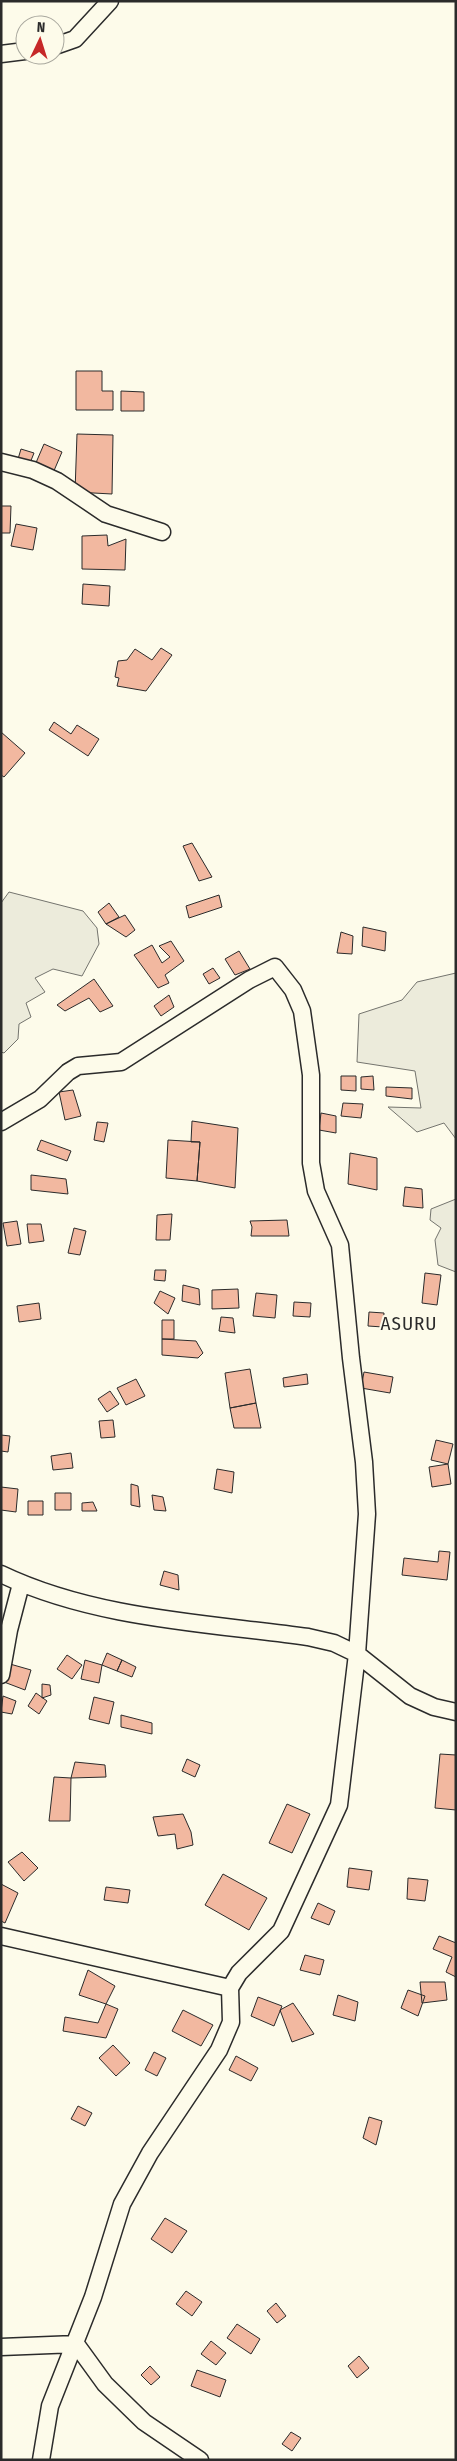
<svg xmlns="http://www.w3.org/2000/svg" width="457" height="2461" viewBox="0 0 457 2461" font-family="'Fira Sans Condensed',sans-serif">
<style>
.green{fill:#ecebdb;stroke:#74746e}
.building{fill:#f2b8a0;stroke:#2b2b2b}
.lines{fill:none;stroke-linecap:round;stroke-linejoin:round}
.street-casing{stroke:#2b2b2b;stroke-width:19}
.street{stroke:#fdfbea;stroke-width:16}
.labels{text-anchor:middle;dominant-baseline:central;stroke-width:4;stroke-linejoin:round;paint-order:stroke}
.quarter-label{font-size:19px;letter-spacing:1px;fill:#2b2b2b;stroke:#fdfbea}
</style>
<rect width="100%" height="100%" fill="#fdfbea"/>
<path class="green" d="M9,892L83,911L97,928L99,944L82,976L53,969L35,978L45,992L26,1003L31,1017L19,1024L18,1039L4,1053L1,1052V903Z
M456,973V1139L444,1123L417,1132L388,1107L421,1108L415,1071L357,1062L359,1014L402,1000L417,982Z
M456,1199V1272L438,1265L435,1240L441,1228L430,1220L431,1209Z"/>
<path class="building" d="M76,371H102V391H113V410H76Z
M121,391L144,392V411H121Z
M77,434L113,435L112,494L75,492Z
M44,444L62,452L53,473L35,465Z
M21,449L34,453L30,463L18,459Z
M1,506H11L10,533H1Z
M16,524L37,528L33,550L11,546Z
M107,535L108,546L126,539L125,570L82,569V536Z
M83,584L110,586L109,606L82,604Z
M161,648L172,655L146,691L117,686L119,678L115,677L118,661L127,660L135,649L152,660Z
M54,722L71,734L77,725L99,739L88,756L49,730Z
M1,732L25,753L4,777L1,775Z
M192,843L212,877L199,881L183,846Z
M219,895L222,907L189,918L186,906Z
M109,903L119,917L106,924L98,912Z
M125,915L135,930L126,937L106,924Z
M363,927L386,932L385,951L362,946Z
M341,932L353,936L352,954L337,953Z
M171,941L184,961L165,975L169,983L158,988L134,955L152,945L162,963L170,957L159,946Z
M239,951L250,969L235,975L225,959Z
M213,968L220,978L209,984L203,974Z
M94,979L113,1006L100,1012L89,998L65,1011L57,1005Z
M169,995L174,1007L161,1016L154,1006Z
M341,1076H356V1091L341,1090Z
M373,1076L374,1090L361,1089V1077Z
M386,1087L412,1088V1099L386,1096Z
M73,1090L81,1116L65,1120L59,1092Z
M343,1103L363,1104L361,1118L341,1116Z
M321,1113L336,1116V1133L319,1130Z
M192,1121L238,1128L235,1188L197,1181L200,1142H191Z
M97,1122L108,1123L104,1142L94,1140Z
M41,1140L71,1151L67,1161L37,1150Z
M168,1140L200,1142L197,1181L166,1178Z
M350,1153L377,1158V1190L348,1184Z
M31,1175L66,1179L68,1194L31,1190Z
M405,1187L422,1189L423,1208L403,1206Z
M172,1214L170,1240H156L157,1215Z
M287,1220L289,1236H251L252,1227L250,1221Z
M17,1221L21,1244L7,1246L3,1223Z
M27,1224H41L44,1241L29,1243Z
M74,1228L86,1231L80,1255L68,1253Z
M155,1270H166L165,1281L154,1280Z
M425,1273L441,1275L437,1305L422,1303Z
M183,1285L199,1289L200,1305L182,1301Z
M238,1289L239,1308L212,1309V1290Z
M160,1291L175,1298L168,1314L154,1303Z
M256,1293L277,1295L275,1318L253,1316Z
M294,1302L311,1303L310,1317L293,1316Z
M39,1303L41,1319L19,1322L17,1306Z
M369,1312L384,1313L383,1327L368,1326Z
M221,1317L233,1318L235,1333L219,1331Z
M162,1320H174V1339H162Z
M162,1339L196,1341L203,1353L198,1358L162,1355Z
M250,1369L256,1403L230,1408L225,1373Z
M364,1372L393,1377L390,1393L361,1388Z
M307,1374L308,1384L284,1387L283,1378Z
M136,1379L145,1396L126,1405L117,1388Z
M110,1391L119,1404L107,1412L98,1399Z
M256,1403L261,1428H234L230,1408Z
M113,1420L115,1437L101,1438L99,1421Z
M1,1435L10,1436L8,1452L1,1451Z
M436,1440L453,1444L448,1464L431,1460Z
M71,1453L73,1468L53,1470L51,1456Z
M448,1464L451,1484L432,1487L429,1467Z
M217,1469L234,1472L232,1493L214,1489Z
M131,1484L138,1486L140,1507L131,1505Z
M1,1487L18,1489L16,1512L1,1510Z
M55,1493H71V1510H55Z
M152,1495L163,1497L166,1511L154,1510Z
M28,1501H43V1515H28Z
M93,1502L97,1511H82V1503Z
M439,1551L450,1552L447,1580L402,1575L404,1558L438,1562Z
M164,1571L178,1575L179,1590L160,1585Z
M107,1653L122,1660L117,1671L102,1665Z
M67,1655L82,1665L72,1679L57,1669Z
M85,1660L102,1665L99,1683L81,1679Z
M122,1660L136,1667L132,1677L117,1671Z
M10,1664L31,1670L25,1690L4,1682Z
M42,1684L50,1685L51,1695L42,1698Z
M36,1693L47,1701L39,1714L28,1706Z
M3,1696L16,1701L12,1714L1,1712Z
M94,1697L114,1702L109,1724L89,1719Z
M121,1715L152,1723V1734L121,1727Z
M440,1754L456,1755V1810L435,1808Z
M187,1759L200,1765L195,1777L182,1771Z
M75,1762L105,1765L106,1777L71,1778Z
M54,1777L71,1778L70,1821H49Z
M287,1804L310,1814L292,1853L269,1843Z
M183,1814L191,1832L193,1845L177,1849L175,1834L158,1836L153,1817Z
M22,1852L38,1868L24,1881L8,1862Z
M349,1868L372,1871L369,1890L347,1887Z
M223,1874L267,1898L249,1930L205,1905Z
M408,1878L428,1880L425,1901L407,1899Z
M1,1884L18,1893L5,1923L1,1921Z
M106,1887L130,1890L128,1903L104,1900Z
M318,1903L335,1911L329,1925L311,1918Z
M439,1936L456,1943V1977L446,1972L452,1957L433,1949Z
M305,1955L324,1960L320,1975L300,1970Z
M88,1970L115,1986L106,2004L79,1995Z
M420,1982H445L447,2000L422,2003Z
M408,1990L425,1996L418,2016L401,2008Z
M338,1995L358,2002L355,2021L333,2015Z
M258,1997L282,2006L274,2026L251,2016Z
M293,2003L314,2034L292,2042L280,2010Z
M106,2004L118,2009L106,2038L63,2031L65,2017L98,2023Z
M183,2010L213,2025L201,2046L172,2031Z
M113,2045L130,2063L116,2076L99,2058Z
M154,2052L166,2058L157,2076L145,2070Z
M236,2056L258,2068L251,2081L229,2070Z
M78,2106L92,2113L85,2126L71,2119Z
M369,2117L382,2121L376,2145L363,2138Z
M165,2218L187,2231L172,2253L151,2239Z
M186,2291L202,2302L192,2316L176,2304Z
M276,2303L286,2316L277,2323L267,2311Z
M237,2324L260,2339L251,2354L227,2338Z
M211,2341L226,2353L216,2365L201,2354Z
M359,2356L369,2368L357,2378L348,2366Z
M150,2366L160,2377L151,2385L141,2375Z
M197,2370L226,2380L220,2397L191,2386Z
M291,2432L301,2438L292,2451L282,2444Z"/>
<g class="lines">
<defs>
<path id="street" d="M55,46L75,39L110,1
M1,54L25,51
M1,462L33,470L57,481L106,514L162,532
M1,1122L40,1099L68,1072L78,1066L121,1062L249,980L275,967L293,990L302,1011L311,1075V1163L316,1191L340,1245L351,1358L364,1462L367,1514L357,1654L339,1805L281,1931L239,1973L230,1988L231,2022L219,2050L150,2153L122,2204L93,2297L50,2406L41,2460
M1,1574C95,1619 207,1623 308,1637L334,1643L357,1654L410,1696L434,1707L456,1712
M1,1675L9,1630L21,1584
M1,1936L230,1988
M1,2347L76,2344L105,2384L144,2422L200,2460"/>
</defs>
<use href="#street" class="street-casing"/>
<use href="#street" class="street"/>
</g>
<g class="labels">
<g class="quarter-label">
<text x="409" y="1323">ASURU</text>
</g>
</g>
<rect width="457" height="2461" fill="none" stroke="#2b2b2b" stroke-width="5"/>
<g transform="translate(40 40) rotate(4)"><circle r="24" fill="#fdfbea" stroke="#a9a89e"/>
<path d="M0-4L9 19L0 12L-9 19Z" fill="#c62828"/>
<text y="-8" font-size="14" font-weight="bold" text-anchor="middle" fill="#2b2b2b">N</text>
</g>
</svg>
